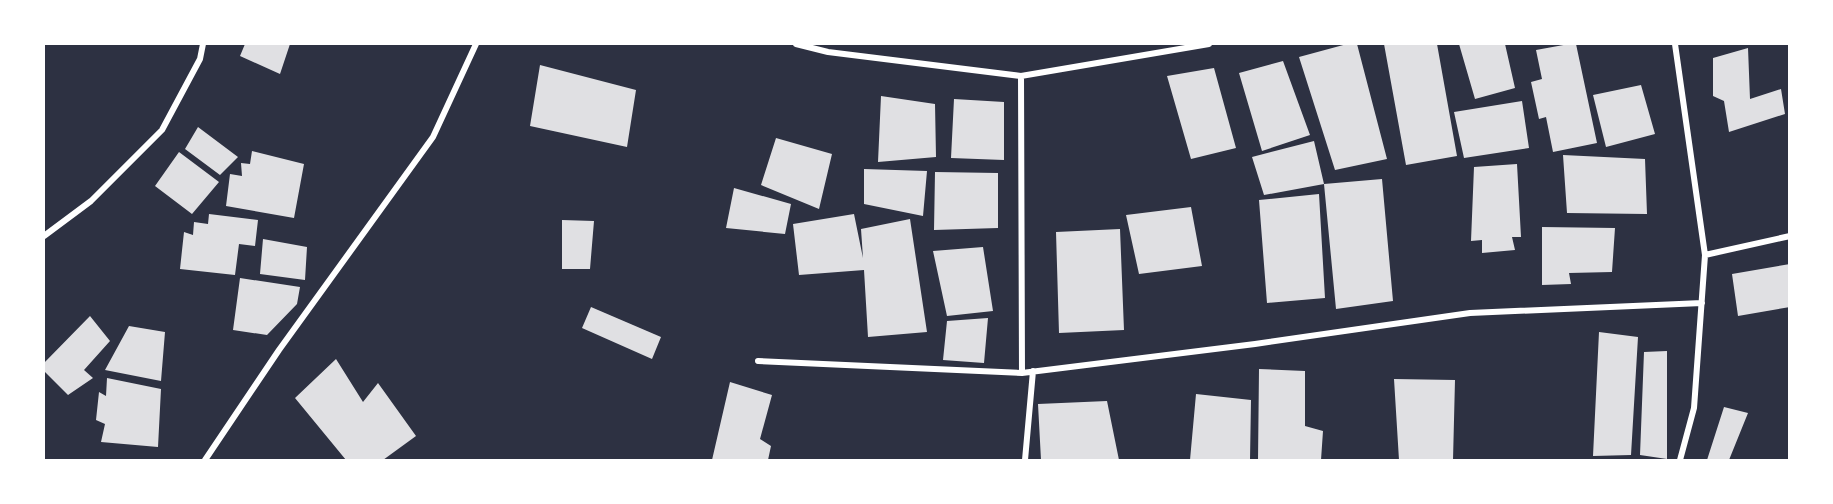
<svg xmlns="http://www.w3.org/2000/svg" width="1833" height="504" viewBox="0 0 1833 504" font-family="'Asap Condensed',sans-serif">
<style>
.building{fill:#e0e0e3}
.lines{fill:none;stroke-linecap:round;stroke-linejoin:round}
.minor{stroke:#fff;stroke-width:6}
</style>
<rect width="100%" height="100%" fill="#2d3142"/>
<path class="building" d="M245,44H290L280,74L240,56Z
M1347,44H1357L1387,159L1335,170L1299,57Z
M1384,44H1437L1457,156L1406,165Z
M1459,44H1505L1515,88L1475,99Z
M1569,44H1576L1597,143L1553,152L1546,117L1539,119L1531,82L1542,79L1536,50Z
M1748,48L1750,99L1781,89L1785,114L1729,132L1724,101L1713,96V58Z
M1283,61L1310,135L1262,151L1239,73Z
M540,65L636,90L627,147L530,126Z
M1214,68L1236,148L1191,159L1167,76Z
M1641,85L1655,134L1606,147L1593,95Z
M881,96L935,104L936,157L878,162Z
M954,99L1004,102V160L951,158Z
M1522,101L1529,148L1464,158L1454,112Z
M198,127L238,157L220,175L185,149Z
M776,138L832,154L819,209L761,185Z
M1314,141L1324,184L1264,195L1252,157Z
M252,151L304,164L294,218L226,206L230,174L242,176L241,163L250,164Z
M179,152L219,182L192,214L155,186Z
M1563,155L1645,159L1647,214L1567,213Z
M1517,164L1521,237H1512L1515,250L1482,253V240L1471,241L1474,167Z
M864,169L927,171L923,216L864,204Z
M935,172L998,173V228L934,230Z
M1382,179L1393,301L1336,309L1324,184Z
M734,188L791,204L785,234L726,228Z
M1319,194L1325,298L1267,303L1259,200Z
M1191,207L1202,266L1139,274L1126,215Z
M209,214L258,220L255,246L239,244L235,275L180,269L184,232L193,235L194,222L208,224Z
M854,214L863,258L861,229L910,219L927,332L868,337L864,270L799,275L793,224Z
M562,220L594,221L590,269H562Z
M1542,227L1615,228L1612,272L1569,273L1571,284L1542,285Z
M1120,229L1124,330L1059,333L1056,232Z
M263,239L307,247L305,280L260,274Z
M983,247L993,311L947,316L933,251Z
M1790,264V307L1738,316L1732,274Z
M240,278L300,287L297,304L267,335L233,330Z
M591,307L661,337L652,359L582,328Z
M90,316L110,341L84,370L93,378L68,395L44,371V363Z
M988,318L984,363L943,360L947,321Z
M129,326L165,332L161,381L105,370Z
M1599,332L1638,337L1631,455L1593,456Z
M1667,351V459L1640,455L1644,352Z
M336,359L363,402L378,383L416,436L383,460H346L295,398Z
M1259,369L1305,371V426L1323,431L1321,460H1258Z
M107,378L161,389L158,447L101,442L105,424L96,420L99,392L106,396Z
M1394,379L1455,380L1453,460H1399Z
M730,382L772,395L760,439L771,446L768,460H712Z
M1196,394L1251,400L1250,460H1190Z
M1107,401L1119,460H1041L1038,404Z
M1724,407L1748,413L1729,460H1707Z"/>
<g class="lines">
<path class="minor" d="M796,44L828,52L1021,76L1209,44
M1675,44L1705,255L1694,408L1680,460
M1021,76L1022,373
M44,236L91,201L162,130L200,59L203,44
M1705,255L1790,236
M758,361L1022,373L1255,344L1470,313L1702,303
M205,460L279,350L433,137L476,44
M1025,460L1033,371"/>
</g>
<rect width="1833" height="504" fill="none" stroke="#ffffff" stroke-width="90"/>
</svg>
